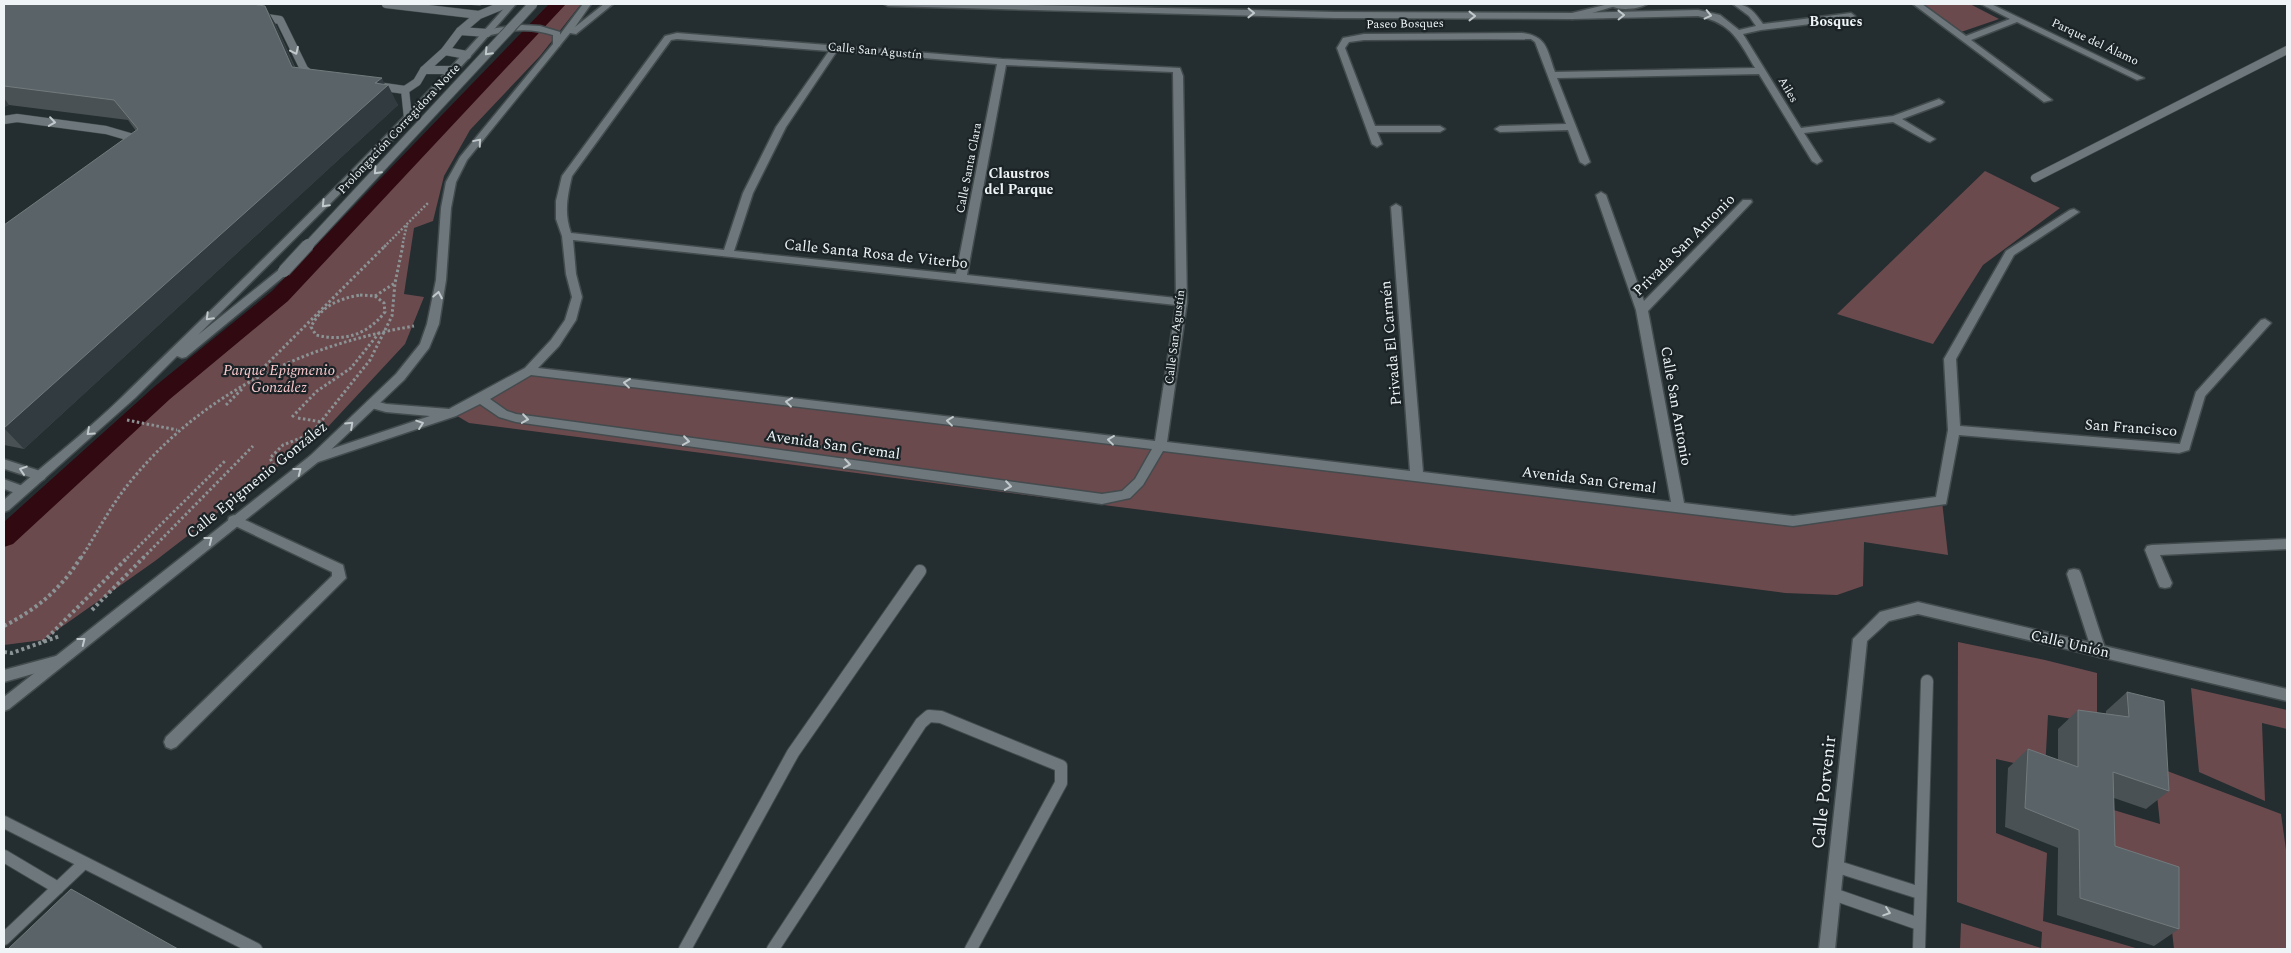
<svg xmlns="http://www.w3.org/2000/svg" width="2291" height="953" viewBox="0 0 2291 953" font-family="Spectral,serif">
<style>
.green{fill:#6b4a4d}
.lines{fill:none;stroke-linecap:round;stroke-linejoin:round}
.canal{fill:#300911;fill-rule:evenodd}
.service-far2-casing{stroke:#434b4e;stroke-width:9}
.service-far1-casing{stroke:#434b4e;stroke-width:12}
.service-casing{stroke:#434b4e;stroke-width:14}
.minor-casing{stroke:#434b4e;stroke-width:3}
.tertiary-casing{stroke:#434b4e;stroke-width:3}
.secondary-casing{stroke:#434b4e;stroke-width:3}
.path-far2{stroke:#8b9395;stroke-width:2.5;stroke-dasharray:2 2;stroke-linecap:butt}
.path-far1{stroke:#8b9395;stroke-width:3;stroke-dasharray:2.5 2.5;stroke-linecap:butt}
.path{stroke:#8b9395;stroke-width:4;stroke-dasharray:3 3;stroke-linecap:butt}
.service-far2{stroke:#6e787c;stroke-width:8}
.service-far1{stroke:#6e787c;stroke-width:9}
.service{stroke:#6e787c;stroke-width:12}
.minor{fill:#6e787c;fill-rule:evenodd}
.tertiary{fill:#6e787c;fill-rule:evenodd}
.secondary{fill:#6e787c;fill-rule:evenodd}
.secondary-bridge-far1-casing{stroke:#434b4e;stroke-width:11;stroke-linecap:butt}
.secondary-bridge-casing{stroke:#434b4e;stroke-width:14;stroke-linecap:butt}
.secondary-bridge-far1{stroke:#6e787c;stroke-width:9}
.secondary-bridge{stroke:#6e787c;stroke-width:12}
.wall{fill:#495155}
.shaded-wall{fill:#323b3f}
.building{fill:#5a6367;stroke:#727a7d}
.oneway{stroke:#c2c9cc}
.labels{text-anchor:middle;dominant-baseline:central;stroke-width:4.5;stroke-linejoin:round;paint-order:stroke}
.far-street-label{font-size:12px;fill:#eff5f7;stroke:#1b2326}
.far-neighbourhood-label{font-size:14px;font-weight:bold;fill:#eff5f7;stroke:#1b2326}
.street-label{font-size:15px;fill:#eff5f7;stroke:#1b2326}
.park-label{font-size:15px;font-style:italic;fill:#fac9cd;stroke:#1b2326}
.near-street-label{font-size:18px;fill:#eff5f7;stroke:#1b2326}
</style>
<rect width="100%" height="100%" fill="#242d30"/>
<path class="green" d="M552,4H581L540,56L470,130L444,176L433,221L414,228L404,294L424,297L405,344L325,430L155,561L43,640L4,645V525L237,323L279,298L448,122Z
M1921,4H1970L1999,19L1961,32Z
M1985,171L2060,208L1983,265L1933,344L1837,314Z
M529,371L1793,521L1942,501L1948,555L1864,542L1863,586L1837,595L1785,593L469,423L452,413Z
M1958,642L2045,660L2097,673V723L2048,715L2045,770L1996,759V833L2047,853L2043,921L2139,949H1960L1961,923L2041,948L2042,932L1957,902Z
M2191,688L2287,710V729L2262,723L2265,801L2199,772Z
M2154,766L2281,814L2287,857V949H2174L2166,877L2107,861V808L2160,824Z"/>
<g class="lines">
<path class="canal" d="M549,4H566L288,301L170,399L13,544L4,547V522L154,387L272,291Z"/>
<defs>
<path id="service-far2" d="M386,4L479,15
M260,17L280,20L304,69L313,77
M460,31L487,33
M445,51L467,55
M424,70H454
M377,86L405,90L417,82L424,70L445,51L460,31L479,15L506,4
M405,90L408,118
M4,120L17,118L106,130L130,137L124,147
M2035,178L2287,50"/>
<path id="service-far1" d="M4,464L41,476
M4,484L23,491"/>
<path id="service" d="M4,822L256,949
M4,856L58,888
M1835,866L1920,893
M1833,894L1919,924
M4,939L84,863
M685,949L793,753L920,571
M773,949L921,723L929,716L941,717L1061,766V783L971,949
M1919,949L1927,681"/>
<path id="minor" d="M1613,4H1647C1640,9 1619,11 1612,6Z
M1733,4C1748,3 1755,13 1763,24L1851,13L1855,16L1851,19L1761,30L1743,34L1801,128L1893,116L1939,99L1944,102L1942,104L1902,119L1935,139L1930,142L1927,141L1893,122L1804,133L1822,161L1817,164L1812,161L1759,74L1557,78L1590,162L1585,165L1580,162L1568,130L1500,132L1495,129L1500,126L1566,124L1535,42L1531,39L1364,40L1349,42L1345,48L1375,126H1440L1445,129L1440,132H1377L1382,144L1377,147L1372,144L1337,48L1343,38L1364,34L1522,33C1548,36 1547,51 1555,72L1755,68C1739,41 1732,23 1698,16L1572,19L1568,16L1572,13L1698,10L1720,15L1739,30L1756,26L1749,16Z
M1913,4H1922L1966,36L2010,19L1981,4H1991L2144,78L2137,80L2017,22L1971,40L2052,100L2044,102Z
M677,33L1002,59L1180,68L1183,76L1187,302L1167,442L1410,471L1391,207L1396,204L1401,207L1423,472L1671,502L1636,310L1596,195L1601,192L1606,195L1644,301L1743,200H1751L1752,202L1648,311L1684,503L1793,516L1936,497L1948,430L1944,359L2006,251L2070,210L2074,209L2079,212L2014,255L1956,359L1960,426L2180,444L2196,392L2261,320L2265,319L2271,323L2205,396L2189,450L2179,453L1959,435L1946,504L1793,526L1163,451L1143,485L1130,498L1102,504L516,422L499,417L480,404L456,416L318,462H310L308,459L310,456L430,416L386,412L368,407L366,404L368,401L372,400L386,404L449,409L525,368L551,340L565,320L572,297L566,274L562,236L556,219V201L562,176L665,36ZM677,39L829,51L776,127L743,193L724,250L571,233C564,213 567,197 572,176L671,40ZM837,51L997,64L956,274L734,251L753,193L786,127ZM1006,65L1173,72L1176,298L967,275ZM573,240L1176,305L1155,441L538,368L559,346L576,320L582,297L576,274ZM531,375L1152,449L1135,479L1122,491L1102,494L516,414L507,411L490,399Z
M234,515L343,565L346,578L176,747L171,749L166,747L164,742L166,737L332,576V572L229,523L228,520L229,517Z
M2287,539V549L2160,555L2172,583L2170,587L2165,588L2160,587L2158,583L2145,550L2147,546L2152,545Z
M2074,569L2079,570L2081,574L2106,651L2104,655L2099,657L2094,655L2092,651L2067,574L2069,570Z"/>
<path id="tertiary" d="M522,25L540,26L560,32V46L553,48V35C530,27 509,30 487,36L483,33L496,28Z
M1918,602L2287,689V701L1918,614L1889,621L1867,641L1835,949H1819L1853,639L1880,612Z
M56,656L61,658L63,662L61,666L4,682V670Z"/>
<path id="secondary" d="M508,4H516L469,58L375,159L198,335L280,269H288V273L186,357L182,358L177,356L135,398L9,510L4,512V500C42,466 84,434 121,398C253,269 386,142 508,4Z
M583,4H591L575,27L604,4H613L576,34L570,33L467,160L456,182L451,208L446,280L439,324L429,348L404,380L318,462L9,709L4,711V697L310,456L396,374L420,344L427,324L436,280L441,208L446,182L460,157L553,44Z
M884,4H979L1335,12L1572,13L1609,4H1622L1572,19L1335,18L888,6Z"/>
</defs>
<use href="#service-far2" class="service-far2-casing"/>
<use href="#service-far1" class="service-far1-casing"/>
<use href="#service" class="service-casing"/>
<use href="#minor" class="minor-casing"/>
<use href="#tertiary" class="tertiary-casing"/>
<use href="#secondary" class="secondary-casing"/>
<path class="path-far2" d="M384,247L429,202
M402,247L407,224"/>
<path class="path-far1" d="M360,295L375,296L384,303L385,312C367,335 344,342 316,335L311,327C321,306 338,299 360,295Z
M375,296L395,283
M251,380L386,245
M226,405L243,388
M292,417L317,391L351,368L379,333
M298,418L322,422
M127,420L177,430
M276,470L270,458L283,445L311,434L370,360L392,316L395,283L403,245
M81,558C97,533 111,505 130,482C202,393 303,345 414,326
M127,558L226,460
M143,558L253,446"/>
<path class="path" d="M92,610L144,557
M4,626C37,609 61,589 81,557
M43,642L128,557
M4,652L12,653L60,636"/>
<use href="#service-far2" class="service-far2"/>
<use href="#service-far1" class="service-far1"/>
<use href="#service" class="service"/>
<use href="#minor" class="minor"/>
<use href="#tertiary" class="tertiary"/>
<use href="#secondary" class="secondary"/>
<defs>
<path id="secondary-bridge-far1" d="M307,247L533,4"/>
<path id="secondary-bridge" d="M284,271L308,245"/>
</defs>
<use href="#secondary-bridge-far1" class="secondary-bridge-far1-casing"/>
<use href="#secondary-bridge" class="secondary-bridge-casing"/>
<use href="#secondary-bridge-far1" class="secondary-bridge-far1"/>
<use href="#secondary-bridge" class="secondary-bridge"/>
</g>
<path class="wall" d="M4,4L265,6L276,25L295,67L385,85L398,105L24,449L4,445V225L136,131L128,120L9,105L4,107Z
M461,4H483L480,6Z
M2127,692L2169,791L2146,809L2114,798L2115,846L2179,929L2154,946L2057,915L2058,848L2005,827L2008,768L2028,749L2058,760V729L2078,710L2106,714V711Z"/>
<path class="shaded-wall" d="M265,6L276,25L303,87L292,67Z
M382,78L386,87L388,85L398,105L24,449L4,428Z
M4,98L9,105L4,107Z"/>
<path class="building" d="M4,4H252L265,6L292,67L382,78L375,83L388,85L4,428V225L138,129L114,100L4,86Z
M2127,692L2164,701L2169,791L2113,772L2115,846L2179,867V929L2080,898L2079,830L2025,808L2028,749L2078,767V710L2129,717Z
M71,889L178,949H8Z"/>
<defs><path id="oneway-chevron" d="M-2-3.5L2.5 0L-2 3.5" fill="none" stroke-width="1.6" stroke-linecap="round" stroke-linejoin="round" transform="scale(1.25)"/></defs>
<g class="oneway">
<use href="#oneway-chevron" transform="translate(1251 13) rotate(1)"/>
<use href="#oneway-chevron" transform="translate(1621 15) rotate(-1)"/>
<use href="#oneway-chevron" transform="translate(1708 15) rotate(13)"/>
<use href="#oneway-chevron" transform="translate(1472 16)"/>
<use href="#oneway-chevron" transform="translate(295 51) rotate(65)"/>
<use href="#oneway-chevron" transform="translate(488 52) rotate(133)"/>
<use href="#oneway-chevron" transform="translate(52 122) rotate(8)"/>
<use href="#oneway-chevron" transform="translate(478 142) rotate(-50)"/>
<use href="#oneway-chevron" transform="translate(377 171) rotate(133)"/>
<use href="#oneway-chevron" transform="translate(325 204) rotate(134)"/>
<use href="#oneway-chevron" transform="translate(438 295) rotate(-79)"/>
<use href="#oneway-chevron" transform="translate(209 317) rotate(135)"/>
<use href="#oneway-chevron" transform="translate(627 383) rotate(-173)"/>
<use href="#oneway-chevron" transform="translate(789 402) rotate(-173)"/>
<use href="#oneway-chevron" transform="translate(525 419) rotate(8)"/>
<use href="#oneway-chevron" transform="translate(950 421) rotate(-173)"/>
<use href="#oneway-chevron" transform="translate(420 424) rotate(-19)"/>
<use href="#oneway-chevron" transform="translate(350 425) rotate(-43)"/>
<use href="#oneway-chevron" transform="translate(90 432) rotate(138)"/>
<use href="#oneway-chevron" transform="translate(1111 440) rotate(-173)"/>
<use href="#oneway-chevron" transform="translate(686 441) rotate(8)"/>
<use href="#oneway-chevron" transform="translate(847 464) rotate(8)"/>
<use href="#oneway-chevron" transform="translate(23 470) rotate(-162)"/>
<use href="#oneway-chevron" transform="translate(298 471) rotate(-38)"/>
<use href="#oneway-chevron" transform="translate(1008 486) rotate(8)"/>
<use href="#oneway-chevron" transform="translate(209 540) rotate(-38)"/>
<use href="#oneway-chevron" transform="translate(82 641) rotate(-38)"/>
<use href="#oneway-chevron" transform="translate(1887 912) rotate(19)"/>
</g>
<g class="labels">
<g class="far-street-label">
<text transform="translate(1405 24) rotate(-1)">Paseo Bosques</text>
<text transform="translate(2095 42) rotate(25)">Parque del Álamo</text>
<text transform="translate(875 51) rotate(5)">Calle San Agustín</text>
<text transform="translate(1788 90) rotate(59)">Ailes</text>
<text transform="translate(399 129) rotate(-47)">Prolongación Corregidora Norte</text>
<text transform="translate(969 168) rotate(-79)">Calle Santa Clara</text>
<text transform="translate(1175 337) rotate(-83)">Calle San Agustín</text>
</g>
<g class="far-neighbourhood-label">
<text x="1836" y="21">Bosques</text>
<text x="1019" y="173">Claustros<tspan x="1019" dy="16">del Parque</tspan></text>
</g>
<g class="street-label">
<text transform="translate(1684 245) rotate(-45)">Privada San Antonio</text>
<text transform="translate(876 254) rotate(6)">Calle Santa Rosa de Viterbo</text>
<text transform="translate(1391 343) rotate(-95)">Privada El Carmén</text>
<text transform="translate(1676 406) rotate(80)">Calle San Antonio</text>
<text transform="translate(2131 428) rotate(4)">San Francisco</text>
<text transform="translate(833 445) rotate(8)">Avenida San Gremal</text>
<text transform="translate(257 480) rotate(-39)">Calle Epigmenio González</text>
<text transform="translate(1589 480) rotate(7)">Avenida San Gremal</text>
<text transform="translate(2070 644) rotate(13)">Calle Unión</text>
</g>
<g class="park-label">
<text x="279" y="370">Parque Epigmenio<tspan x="279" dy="17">González</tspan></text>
</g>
<g class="near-street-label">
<text transform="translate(1824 792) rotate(-84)">Calle Porvenir</text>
</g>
</g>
<rect width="2291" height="953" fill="none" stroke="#eff5f7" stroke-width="10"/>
</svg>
